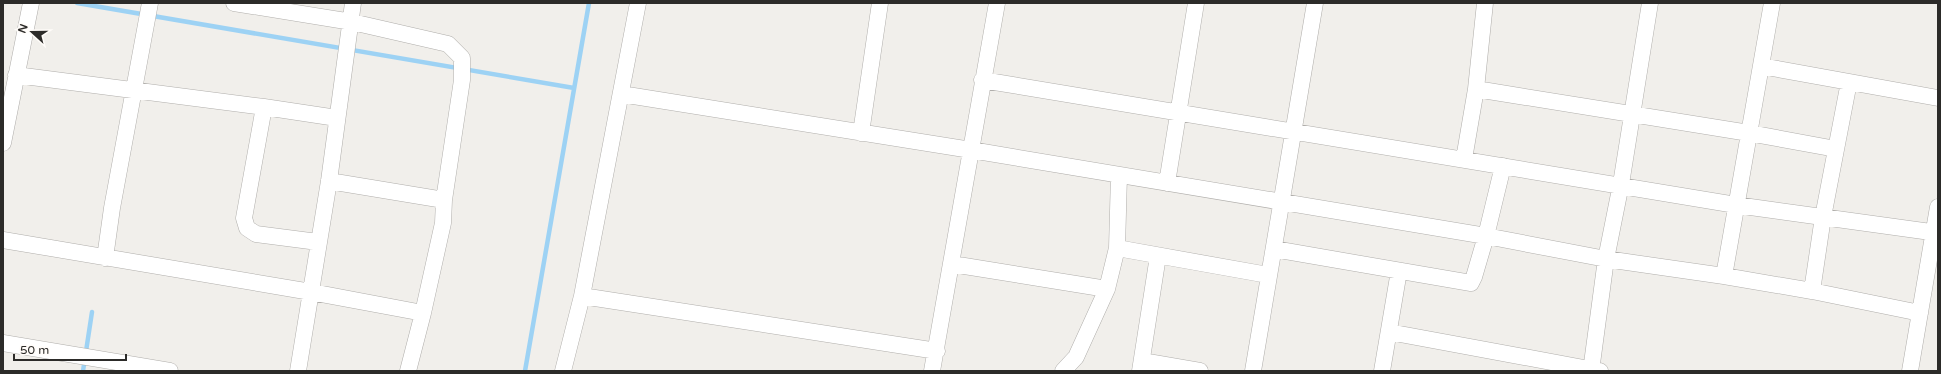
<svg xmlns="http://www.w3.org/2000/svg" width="1941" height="374" viewBox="0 0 1941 374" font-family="'Varela Round',sans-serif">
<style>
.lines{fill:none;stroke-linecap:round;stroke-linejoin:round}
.stream{stroke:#9dd2f4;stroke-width:4.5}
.minor-casing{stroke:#b0aeab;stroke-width:17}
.minor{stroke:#fff;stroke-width:16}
</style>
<rect width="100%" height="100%" fill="#f1efeb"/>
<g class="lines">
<path class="stream" d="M77,3L574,88
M83,371L92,312
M525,371L589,3"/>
<defs>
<path id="minor" d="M234,3L352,22L448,44L462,58V80L444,200L443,223L423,313L408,371
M1761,66L1938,98
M16,75L264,107L337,118
M982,80L1736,205L1938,233
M1476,89L1749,133L1836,149
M621,94L971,150L1486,236L1606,259L1724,276L1812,291L1920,313
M264,107L244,218L247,228L256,234L318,242
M861,133L880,3
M3,143L31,3
M1464,159L1476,89L1485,3
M329,181L444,200
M1167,183L1196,3
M3,240L311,292L423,313
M1117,248L1268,275
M1274,249L1471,283L1474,277L1486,236L1503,166
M105,258L112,208L150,3
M952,264L1107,289
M1724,276L1772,3
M1812,291L1823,217L1849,82
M582,296L937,351
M1389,332L1600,371
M3,343L170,371
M1142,361L1200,371
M298,371L329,181L353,3
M563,371L582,296L638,3
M932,371L997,3
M1063,371L1076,357L1107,289L1117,248L1119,175
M1140,371L1158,256
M1253,371L1315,3
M1382,371L1399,271
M1591,371L1606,259L1621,184L1650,3
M1910,371L1938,207"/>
</defs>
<use href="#minor" class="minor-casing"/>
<use href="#minor" class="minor"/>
</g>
<rect width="1941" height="374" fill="none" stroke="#2c2b29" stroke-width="8"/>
<g transform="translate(32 32) rotate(291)" stroke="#fffcf9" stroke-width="3" paint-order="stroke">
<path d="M0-3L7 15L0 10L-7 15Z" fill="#2c2b29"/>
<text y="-6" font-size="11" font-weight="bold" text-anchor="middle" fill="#2c2b29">N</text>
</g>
<path d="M14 354v6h112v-6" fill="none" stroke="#2c2b29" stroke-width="2"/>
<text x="20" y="354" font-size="12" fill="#2c2b29" stroke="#fffcf9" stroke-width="3" paint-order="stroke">50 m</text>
</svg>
